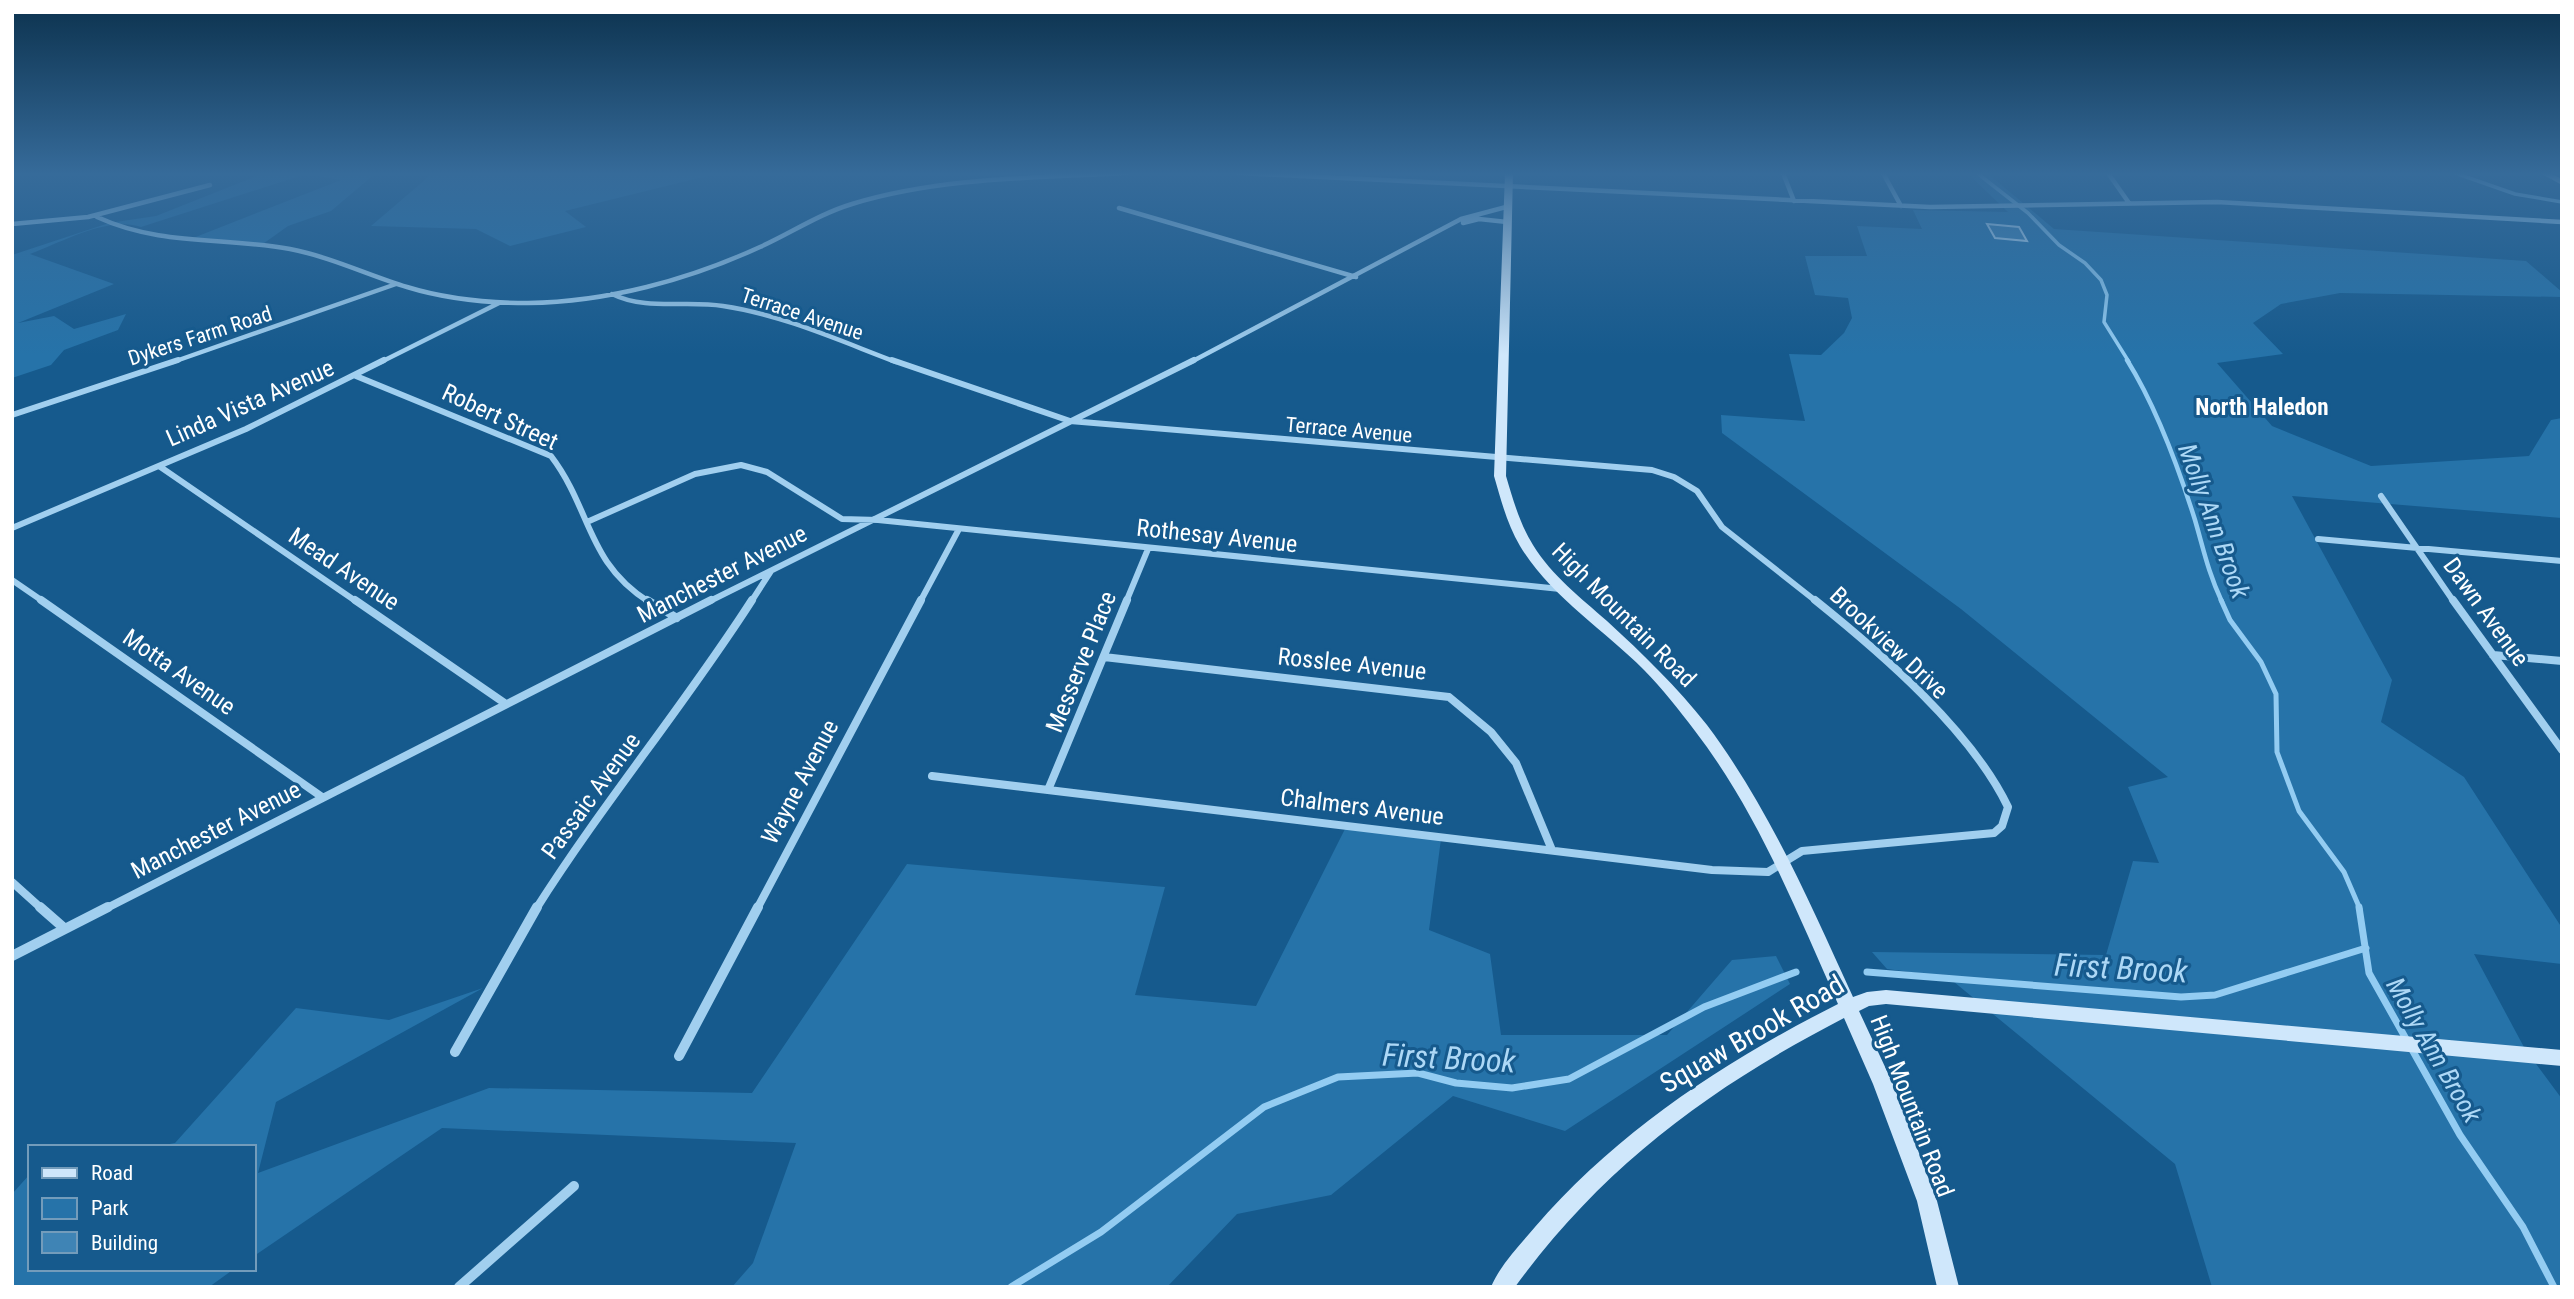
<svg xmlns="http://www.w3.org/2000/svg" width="2574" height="1299" viewBox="0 0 2574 1299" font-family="'Roboto Condensed',sans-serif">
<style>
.green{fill:#2673a9}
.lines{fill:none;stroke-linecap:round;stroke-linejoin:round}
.stream-far3{stroke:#93ccf2;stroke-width:3.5}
.stream-far2{stroke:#93ccf2;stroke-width:4.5}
.stream-far1{stroke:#93ccf2;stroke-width:5}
.stream{stroke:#93ccf2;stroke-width:7}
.building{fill:#3f84b5;stroke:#c7e5fb;stroke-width:2}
.street-far3{stroke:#a1cfef;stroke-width:4.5}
.street-far2{stroke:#a1cfef;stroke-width:6}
.street-far1{stroke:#a1cfef;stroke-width:8}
.street{stroke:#a1cfef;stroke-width:10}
.secondary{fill:#cfe7fb;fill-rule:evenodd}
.labels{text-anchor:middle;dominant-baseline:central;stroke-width:6;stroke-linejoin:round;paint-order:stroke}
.far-street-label{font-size:21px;fill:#fff;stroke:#165a8d}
.far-quarter-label{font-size:23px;font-weight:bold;fill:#fff;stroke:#165a8d}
.street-label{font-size:24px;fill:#fff;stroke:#165a8d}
.water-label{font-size:26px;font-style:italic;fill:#add8f6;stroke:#165a8d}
.near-street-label{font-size:28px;fill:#fff;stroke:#165a8d}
.near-water-label{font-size:32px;font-style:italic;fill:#add8f6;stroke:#165a8d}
</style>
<rect width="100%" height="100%" fill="#165a8d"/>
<path class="green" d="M264,173H376L331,211L288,226L260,246L188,240L341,180L306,174L141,227C107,216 63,242 30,254L114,284L18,323L54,316L74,329L126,314L118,330L64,350L51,365L12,378V255L109,223L156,216Z
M433,173H719L565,211L586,227L510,246L476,229L371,226Z
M1967,173H1987L2054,229L2526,261L2562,292V297L2340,293L2281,304L2253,323L2283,354L2217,363L2272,426L2371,466L2529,456L2551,420L2562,418V518L2292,496L2392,680L2381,722L2464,777L2562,928V964L2474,954L2525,1049L2562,1099V1287H2212L2175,1164L1948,977L1887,969L1872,952L2106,955L2133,861L2159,863L2128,787L2168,777L1961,609L1722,433L1721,415L1805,421L1789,354L1821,355L1844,333L1852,318L1848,298L1815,295L1805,256H1867L1857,226L1922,229L1913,210L2008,212Z
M1347,825L1441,839L1429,930L1490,954L1501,1035H1667L1732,960L1776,956L1790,984L1565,1131L1453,1096L1331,1195L1237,1214L1167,1287H732L753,1263L796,1143L442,1128L254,1256V1147H153L175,1143L296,1008L389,1020L483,988L276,1102L258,1173L489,1088L752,1093L907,864L1165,887L1135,995L1256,1006Z
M30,1174V1269H234L209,1287H12V1194Z"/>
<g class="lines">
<path class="stream-far3" d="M1977,173L2028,213L2059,245L2085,263L2101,280L2107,295L2104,322L2129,362
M2455,173L2515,194L2562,202"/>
<path class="stream-far2" d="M2127,360C2157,408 2178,466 2195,520C2204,551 2208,572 2222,602"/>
<path class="stream-far1" d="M2221,600L2230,620L2261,662L2276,694L2277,752L2299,811L2344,872L2360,909"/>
<path class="stream" d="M2359,907L2369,973L2460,1135L2523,1227L2554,1287
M1867,972L2181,997L2215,995L2366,948
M1011,1287L1101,1232L1264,1107L1338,1077L1418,1073L1456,1083L1512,1088L1569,1079L1704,1007L1796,972"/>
</g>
<path class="building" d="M1987,224L2019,227L2027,241L1995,238Z"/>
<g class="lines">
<path class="street-far3" d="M1239,173L1930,207L2217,202L2562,222
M1783,173L1794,201
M1883,173L1901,206
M2108,173L2129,203
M1119,208L1356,277
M97,217C160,246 224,237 290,249C331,257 368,275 407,287C446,299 487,303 528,303C607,302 688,280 760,247C791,233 819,214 852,204C940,177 1036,178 1127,173
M1463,223L1479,219L1507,222
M12,224L88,217L210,185
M612,294C646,311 686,300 723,306C783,315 840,341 896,362
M173,362L396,284
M381,362L499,303
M1191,362L1461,219L1506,207"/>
<path class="street-far2" d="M892,360L1070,421L1652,470L1674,477L1697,491L1722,527L1817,602
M356,376L551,456C592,510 586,562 649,602
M12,415L178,360
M159,466L357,602
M2381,496L2454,602
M587,522L695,474L741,465L767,472L842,519L878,520L1560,589
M12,528L246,429L384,360
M2318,539L2562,561
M12,580L44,602
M708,602L1194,360
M751,602L771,571
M920,602L959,529
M1126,602L1148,549"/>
<path class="street-far1" d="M41,600L322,797
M355,600L506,704
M647,600L677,618
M2453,600L2562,750
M2493,655L2562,661
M1104,657L1449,697L1491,732L1516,763L1552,850
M932,776L1712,870L1768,872L1802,851L1994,833L2002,826L2008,807C1971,730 1881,653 1815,600
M1048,790L1127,600
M12,882L42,909
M105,909L711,600
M536,909C603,803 684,706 752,600
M757,909L921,600"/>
<path class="street" d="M40,907L64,928
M12,956L108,907
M455,1052L537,907
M679,1056L758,907
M459,1287L574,1186"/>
<path class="secondary" d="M1505,173H1513L1506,476C1513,500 1520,524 1533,545C1552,576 1581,598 1607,621C1643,654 1677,687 1707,725C1769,808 1810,903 1853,997L1867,992L1886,990L2562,1050V1066L1886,1004L1869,1006L1859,1011L1893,1084L1937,1201L1959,1287H1937L1917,1201L1873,1084L1844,1018C1711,1087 1604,1165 1515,1287H1491C1500,1265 1520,1245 1535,1227C1618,1131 1725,1061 1838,1004C1796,910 1758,813 1695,731C1679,710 1662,688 1644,670C1603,629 1550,596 1520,546C1507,524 1501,500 1494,476Z
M2540,173H2550L2562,179V185Z"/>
</g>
<linearGradient id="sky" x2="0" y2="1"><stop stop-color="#0c324e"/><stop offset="0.49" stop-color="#366b9a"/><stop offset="1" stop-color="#366b9a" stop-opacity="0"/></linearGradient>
<rect width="2574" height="355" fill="url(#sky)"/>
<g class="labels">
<g class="far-street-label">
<text transform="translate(802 314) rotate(18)">Terrace Avenue</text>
<text transform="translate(200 336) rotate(-18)">Dykers Farm Road</text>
<text transform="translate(1349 430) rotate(5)">Terrace Avenue</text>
</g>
<g class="far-quarter-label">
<text x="2262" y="407">North Haledon</text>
</g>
<g class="street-label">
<text transform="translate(250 403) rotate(-24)">Linda Vista Avenue</text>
<text transform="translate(500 417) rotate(25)">Robert Street</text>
<text transform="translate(1217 536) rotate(6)">Rothesay Avenue</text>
<text transform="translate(344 569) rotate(34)">Mead Avenue</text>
<text transform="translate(722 574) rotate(-27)">Manchester Avenue</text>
<text transform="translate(2486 612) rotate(54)">Dawn Avenue</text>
<text transform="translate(1624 615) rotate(45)">High Mountain Road</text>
<text transform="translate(1889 643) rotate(43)">Brookview Drive</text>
<text transform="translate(1081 662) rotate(-68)">Messerve Place</text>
<text transform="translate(1352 664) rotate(6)">Rosslee Avenue</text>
<text transform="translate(179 672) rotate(35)">Motta Avenue</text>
<text transform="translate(800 782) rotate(-62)">Wayne Avenue</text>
<text transform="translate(591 796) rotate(-54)">Passaic Avenue</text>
<text transform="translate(1362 807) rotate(7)">Chalmers Avenue</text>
<text transform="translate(216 830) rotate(-27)">Manchester Avenue</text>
<text transform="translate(1912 1106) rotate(69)">High Mountain Road</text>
</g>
<g class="water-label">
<text transform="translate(2214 521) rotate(70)">Molly Ann Brook</text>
<text transform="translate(2434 1050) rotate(60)">Molly Ann Brook</text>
</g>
<g class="near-street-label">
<text transform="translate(1752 1034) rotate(-30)">Squaw Brook Road</text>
</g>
<g class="near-water-label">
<text transform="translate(2121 968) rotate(3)">First Brook</text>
<text transform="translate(1449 1058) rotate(3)">First Brook</text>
</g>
</g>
<rect width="2574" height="1299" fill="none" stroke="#ffffff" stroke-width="28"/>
<rect x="28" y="1145" width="228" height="126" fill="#165a8d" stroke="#739cbb" stroke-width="2"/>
<rect x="42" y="1168" width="35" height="10" fill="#cfe7fb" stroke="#739cbb" stroke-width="2"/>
<text x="91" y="1180" font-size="21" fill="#ffffff">Road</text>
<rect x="42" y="1198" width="35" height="21" fill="#2673a9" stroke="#739cbb" stroke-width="2"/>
<text x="91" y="1215" font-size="21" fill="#ffffff">Park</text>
<rect x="42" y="1232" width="35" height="21" fill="#3f84b5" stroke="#739cbb" stroke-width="2"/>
<text x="91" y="1250" font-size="21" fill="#ffffff">Building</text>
</svg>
